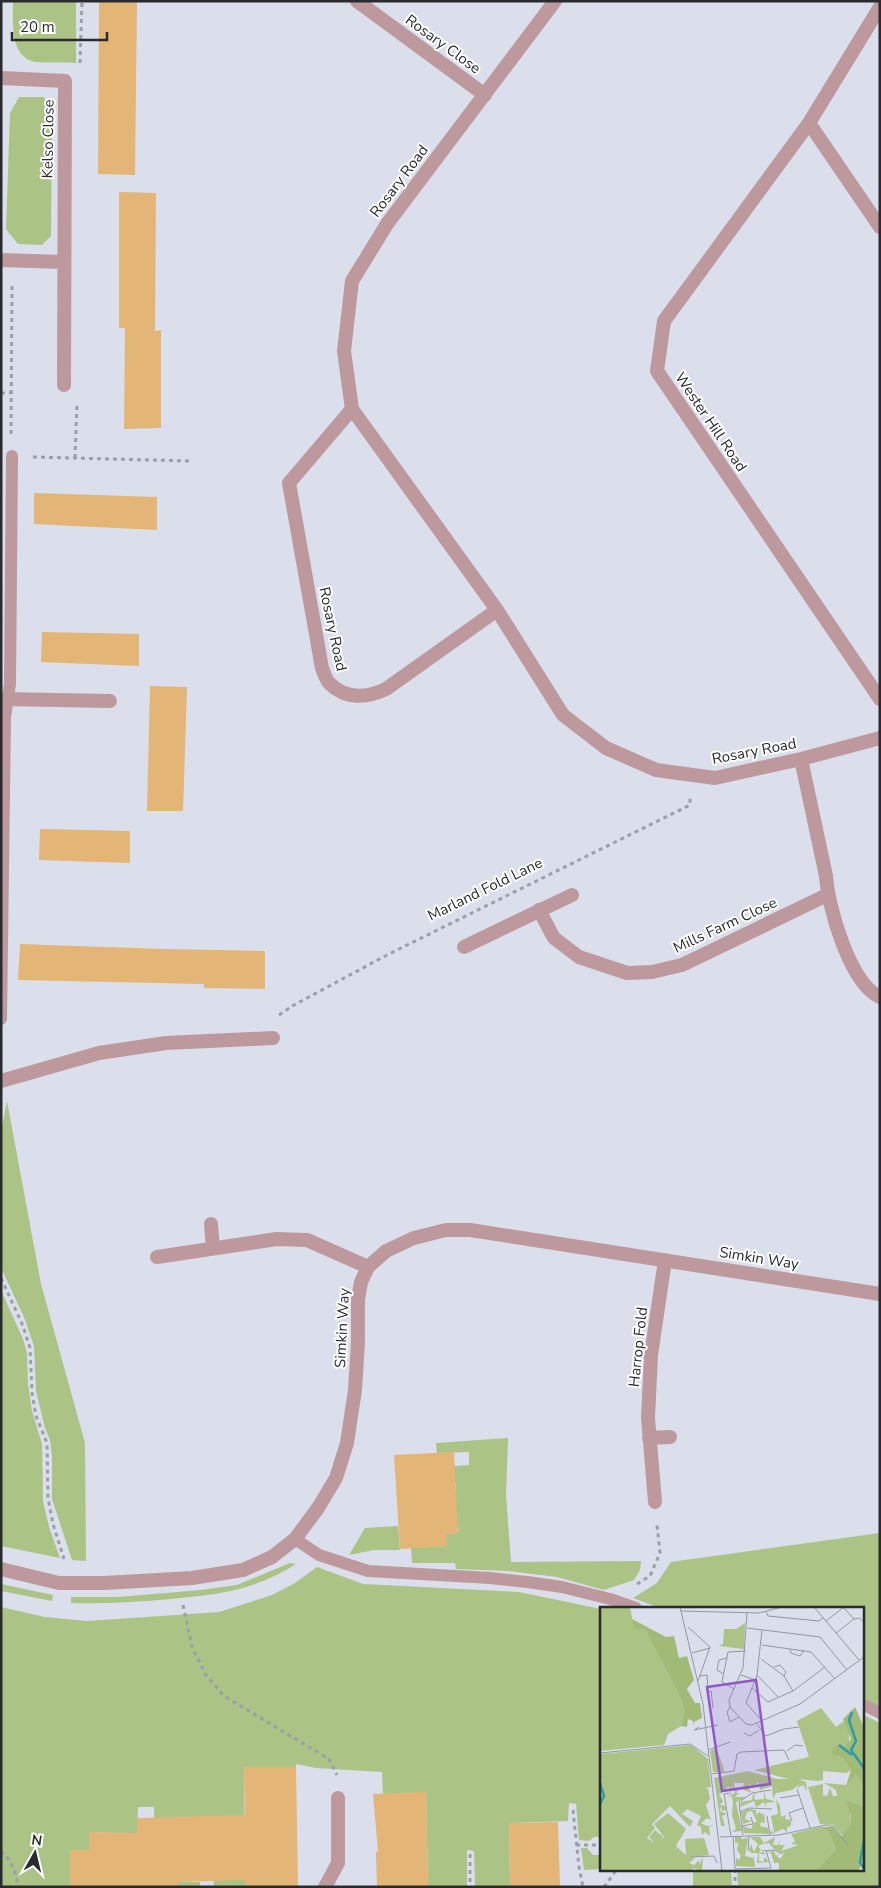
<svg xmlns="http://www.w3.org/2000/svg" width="881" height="1888" viewBox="0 0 881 1888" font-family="'Nunito Sans',sans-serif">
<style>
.green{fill:#abc385}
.building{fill:#e3b576}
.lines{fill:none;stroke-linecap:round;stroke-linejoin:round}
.path{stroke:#9b9fa9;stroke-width:3;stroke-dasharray:4 4;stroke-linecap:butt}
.service{stroke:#bd999d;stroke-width:12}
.minor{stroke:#bd999d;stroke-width:14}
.labels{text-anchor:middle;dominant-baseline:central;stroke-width:4;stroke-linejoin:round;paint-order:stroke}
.street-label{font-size:15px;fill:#292b2f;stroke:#fff}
.inset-river{fill:none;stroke:#2e9ba9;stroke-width:2.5}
.inset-road{fill:none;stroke:#9397a0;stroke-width:1}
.view{fill:#9256cd;fill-opacity:0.15;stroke:#9256cd;stroke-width:2.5}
.inset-edge{fill:none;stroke:#292b2f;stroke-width:2.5}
</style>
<rect width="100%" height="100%" fill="#dadfeb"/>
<path class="green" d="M13,1H76V63C63,62 49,63 36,62C9,58 13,21 13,1Z
M19,97H44L52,116L51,236L42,245L18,244L6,229L10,113Z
M7,1101L41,1284L85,1443L86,1561L72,1560L52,1499V1456L50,1440L45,1428L36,1391L34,1346L24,1317L1,1268V1132Z
M1,1290L23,1339L27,1353L28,1384L32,1411L42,1444L43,1501L49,1527L60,1558L1,1546Z
M508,1438L506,1495L511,1562L641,1561L640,1570L634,1580L604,1590L557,1577L508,1571L456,1569L455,1563H412L411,1548L446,1546V1534L457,1533L459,1530L456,1523V1484L443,1467L469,1465V1452L437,1453L436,1443Z
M398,1526L400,1550H374L349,1555L365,1528Z
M880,1533V1707L862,1698V1608H660L633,1598L657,1583L671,1562Z
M290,1563L296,1564C253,1591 220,1594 171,1599C137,1602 104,1604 71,1603V1597H118L201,1590L237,1585Z
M317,1567L363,1584L519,1592L601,1609V1837H594L589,1841L579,1840L576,1804L569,1803L568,1821L509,1823L510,1887H475L474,1851L467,1850V1887H428L426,1793L383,1794L382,1772L316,1768L296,1764V1767H244L245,1887H214L209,1826L154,1887V1807H138L137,1839L112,1833L89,1832V1850H71L70,1887H1V1607L45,1617L87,1621L219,1612L272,1595L295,1583Z
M1,1584L53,1595L52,1601L1,1591Z
M862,1714L880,1723V1887H738L737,1869H862Z
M581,1848H587L593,1855H601V1869L584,1870Z
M693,1869H731L732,1887H693Z
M178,1882H200V1887H178Z"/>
<path class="building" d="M99,1H137L135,175L98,174Z
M119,192L156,193L155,331L161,330V428L124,429L125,328H119Z
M34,493L157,497V530L34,524Z
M42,632L139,634V666L41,662Z
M150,686L187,687L183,811H147Z
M40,829L130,831V863L39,860Z
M20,944L163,949L265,951V989L204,988V984L18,980Z
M454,1452L458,1533L446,1534L447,1546L400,1549L394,1455Z
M244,1767H296L298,1887H245V1880L178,1882V1887H70V1850H89V1832L137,1833V1818L245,1815Z
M426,1792L428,1887H377L376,1852L378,1851L373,1794Z
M558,1822L560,1887H510L509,1823Z"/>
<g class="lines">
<path class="path" d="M80,63L82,1
M1,393H10
M11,434L12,283
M33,457L190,461
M75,458L77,404
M279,1015L294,1005L387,955L690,805V798
M1,1278L23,1326L30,1348L32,1393L36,1416L47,1443L48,1498L53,1524L64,1559
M637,1584L650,1576L660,1553L657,1525
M183,1605L192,1647L206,1675L224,1696L329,1759L337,1775
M573,1810L579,1867L583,1887
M576,1845H598
M1,1851C12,1861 16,1872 18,1887
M470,1854V1887
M735,1869V1887
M604,1887L617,1869"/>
<path class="service" d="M1,1019L5,717L10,684L12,456
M295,1539L319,1555L368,1571L490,1578L527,1582L562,1587L610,1599L636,1608
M862,1704L880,1713"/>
<path class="minor" d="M357,1L485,95
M555,1L387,224L352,281L344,351L352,409L497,610L563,715L606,748L656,770L715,778L801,759L880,738
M880,7L809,123L664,321L657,371L880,699
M1,78L65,81L64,385
M809,123L880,227
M1,260L63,262
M352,409L289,483L322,668C324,673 326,680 329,683C346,700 367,698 386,689L497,610
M1,699L110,701
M801,759L826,876C828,907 850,984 880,997
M539,910L554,938L579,957L627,973L652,972L682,965L827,895
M464,947L572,895
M1,1081L99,1053L166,1043L273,1038
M211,1224L213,1248
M157,1257L277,1239L307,1240L368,1267
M649,1438L670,1437
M655,1502L648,1418L651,1355L665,1260
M1,1569L59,1583H104L192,1578L243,1570L272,1557L295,1539L318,1508L336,1478L347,1443L355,1390L358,1342V1299L361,1282L368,1267L386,1251L414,1238L446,1230H470L880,1294
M325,1887L338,1863V1798"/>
</g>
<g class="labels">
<g class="street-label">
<text transform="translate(443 44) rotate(36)">Rosary Close</text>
<text transform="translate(48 139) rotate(-89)">Kelso Close</text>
<text transform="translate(399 181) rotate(-53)">Rosary Road</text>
<text transform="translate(711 422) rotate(56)">Wester Hill Road</text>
<text transform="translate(333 629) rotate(78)">Rosary Road</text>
<text transform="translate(754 751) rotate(-11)">Rosary Road</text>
<text transform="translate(485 889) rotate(-26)">Marland Fold Lane</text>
<text transform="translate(725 925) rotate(-25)">Mills Farm Close</text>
<text transform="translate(759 1258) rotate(9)">Simkin Way</text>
<text transform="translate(342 1328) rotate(-87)">Simkin Way</text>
<text transform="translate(638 1347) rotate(-84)">Harrop Fold</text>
</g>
</g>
<g transform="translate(600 1607)">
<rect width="264" height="264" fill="#dadfeb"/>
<path d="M0,0H30L34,21L45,22L81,92L84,102L81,119L68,127L64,138L0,144ZM145,16L144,42L119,39L123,37L124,22H136ZM221,101L236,120L244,114L249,123V136L234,149L242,150L251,163L247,166L223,164V173L218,174L198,172L206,175L207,184L203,178L197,181L200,177L192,183L176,186L173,192L172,179L160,183L158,175L154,179L149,177L150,184H154L150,185L143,183L144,176H134L135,184L139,183L136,186H139L135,190H147L136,195L142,224L132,225L136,222L132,208L133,195L132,189L126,190L135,186L132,179L130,183L129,179L119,188L123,194L120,198L126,199V203L122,204L121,199L120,204L127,207L122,209L125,219H121L114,171L148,164L177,172H189L154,163L209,150L197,114ZM91,138L108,152L111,180L105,181L108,182L110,192L106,198L111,213L107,211L101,216L107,219L115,218L109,220L110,229L105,225L102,228L101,220L97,218L101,209L87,202L82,207L93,214L90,220L70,199L52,217L55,221L47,231L55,236L49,230L55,223L63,230L60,234L64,230L54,217L68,206L86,222L76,239L86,248L85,232L104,231L109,248L86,251H95L89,256L94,258L99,253L100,257L102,251H103L102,264L93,261V264H0V147ZM116,141L123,159L124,166L113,165L110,144ZM256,168L264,179V200L251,197L250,217L243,229L233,218L220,217L208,180L223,177V188L227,189L230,181L233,189H237L236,183L224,176L246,178ZM164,184L166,192L174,194L175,198L174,195L166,196V200L164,195L156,200L154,194L140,200L141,195L152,193L153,187L158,186L154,188L155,193L164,192ZM176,192L180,199L181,210L186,208L185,212L191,213V218L187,221V225L183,222L171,227L170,224L174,225L171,209L178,207ZM148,202L156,203V208L159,205L164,208V205L165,216L161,215L160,219L168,221L169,227L144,226L143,219L151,222L154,215H157L152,204L147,205L145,212L152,214L143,217L141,206ZM220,220L228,224L236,242L216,264H169L179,263V256H174L171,246L167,245L174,244L176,249L178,247H179L177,249L180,252L185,245L182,246L174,242L169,236L163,237L158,239L161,243L159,245L165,246V248L159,246V254L163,255L165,250L169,255L157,256L158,246H151L149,243L151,237L154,245L158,237L150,230H160L164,236L175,230L173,238H178L180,232L179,238H185L181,244L199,238L191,237L195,234L191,227ZM140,229L142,232L148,231L145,249L154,251L155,260L136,259V251L139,253L141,249L137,243L138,238L135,240L139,237L135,235V230Z" fill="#abc385"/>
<path d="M32,12L66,30L74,29L79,51L87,49L94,73L87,82L95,96H100L102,111L94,115L93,119V114L88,112L87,120L81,119L84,102L81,92L45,22H34ZM255,100L264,120V179L256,168L246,179L251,163L242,150L234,149L232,144L238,137L243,141L251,132L243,112ZM245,193L264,200V254L258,264H216L236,242L228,224L220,220H233L242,230L250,217L251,208Z" fill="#a1bb77"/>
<path class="inset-river" d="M252,105L249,113L256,134L251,143L264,161M239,138L252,148M0,176L4,189L0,197M264,234L260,255L264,262"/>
<path class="inset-road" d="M80,0L103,97L122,264M214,0L259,53M243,0L254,12M81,4L159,6L182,0M166,5L168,9L219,14L223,11M147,6L143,61L129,93L130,100L146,117L152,118L200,97L264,50M226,14L244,0M88,20L110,40L98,74M147,21L220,30L247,63M162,23L157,68L146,96L162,114M236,26L254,12L259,11L264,15M162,38L211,45L235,72M190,42L191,46L200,49L204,43M92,46L110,41M161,52L184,69L193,84M174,60L180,58L186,65L184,69M124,67L117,63L119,53L127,51M141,68L156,73M157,68L178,90M100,69L107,68L109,96M152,81L168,95L193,84L225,60M134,82L122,75L128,45L146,44M108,85L111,84L113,101M130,100L127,105L130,115L139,110M157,117L166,129L184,122L199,120M99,120L94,123L118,118M144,126L150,129L159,123M108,143L130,135M187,144L195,138L203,139M0,146L90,137L108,149M112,167L134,164L137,147L141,145L184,143L189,153M197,182L210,221M180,191L199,188M140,205L149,201L172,202M167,209L170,228M192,214L189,206L203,201M142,219L153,217L151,210M143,228L139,195L152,186L171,183M131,229L124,187L131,186M133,229L135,262M120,230L179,228L226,218L234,220L248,238M148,244L149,228M162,244L174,243L183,247M90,250L114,249L117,256M135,262L171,261L166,243"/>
<path class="view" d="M156,73L170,177L122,184L107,80Z"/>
<rect width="264" height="264" class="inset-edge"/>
</g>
<rect width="881" height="1888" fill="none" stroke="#292b2f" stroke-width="5"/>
<g transform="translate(35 1853) rotate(8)" stroke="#ffffff" stroke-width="4" paint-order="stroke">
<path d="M0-4L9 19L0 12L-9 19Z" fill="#292b2f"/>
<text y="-8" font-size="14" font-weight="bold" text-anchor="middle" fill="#292b2f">N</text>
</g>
<path d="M12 32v8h95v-8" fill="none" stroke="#292b2f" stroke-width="2.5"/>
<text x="20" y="32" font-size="15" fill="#292b2f" stroke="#ffffff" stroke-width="4" paint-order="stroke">20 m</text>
</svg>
